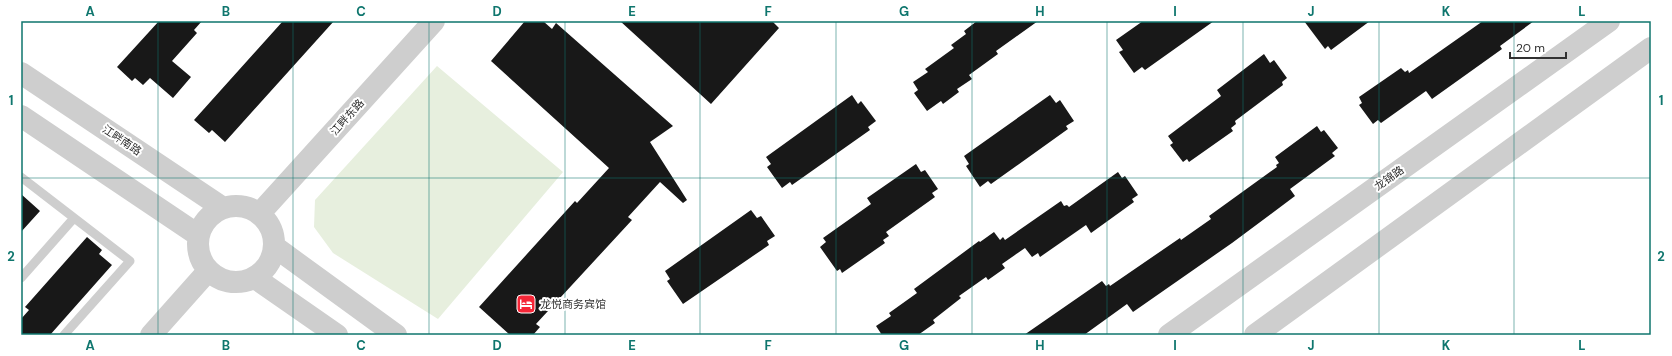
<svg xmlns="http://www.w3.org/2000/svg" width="1672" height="356" viewBox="0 0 1672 356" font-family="'DM Sans','Noto Sans SC',sans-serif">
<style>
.green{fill:#e7efde}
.building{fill:#181818}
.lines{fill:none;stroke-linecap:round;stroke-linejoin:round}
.service{stroke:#cecece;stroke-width:9}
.tertiary{stroke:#cecece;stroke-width:22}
.grid{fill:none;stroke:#0f766e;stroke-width:1;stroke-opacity:0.55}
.labels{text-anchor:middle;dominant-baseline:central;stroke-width:4;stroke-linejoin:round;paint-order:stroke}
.street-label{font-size:11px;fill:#313131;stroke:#fff}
.poi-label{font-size:11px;fill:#313131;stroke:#fff;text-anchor:start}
.neatline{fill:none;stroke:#0f766e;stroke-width:1.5}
.grid-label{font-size:13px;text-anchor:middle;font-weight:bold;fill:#0f766e}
</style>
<rect width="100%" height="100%" fill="#fff"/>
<path class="green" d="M437,66L563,172L438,319L333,253L314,227L315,200Z"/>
<path class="building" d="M159,21H202L194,30L197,33L172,61L191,77L173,98L150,78L143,85L135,78L132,81L117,67Z
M283,21H334L225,142L212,130L209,133L194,120Z
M525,21H543L552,29L556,23L673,126L650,142L687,200L683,203L660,182L628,217L632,220L536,324L540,327L533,335H510L479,307L575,201L577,203L609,168L491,61Z
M620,21H772L779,28L711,104Z
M977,21H1038L996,51L998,54L969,75L972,79L957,89L959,92L943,104L941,101L927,111L914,93L918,90L913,82L928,72L925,69L954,48L951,45L966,34L964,31Z
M1143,21H1214L1145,70L1142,67L1134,73L1119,52L1123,50L1116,40Z
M1304,21H1370L1331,50L1328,46L1325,49Z
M1483,21H1534L1500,46L1502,49L1432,99L1426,91L1381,123L1378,120L1373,124L1359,105L1362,103L1359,97L1401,68L1405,72L1408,70L1409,73Z
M1264,54L1270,63L1274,60L1287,78L1282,82L1283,85L1235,121L1236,124L1231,128L1233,131L1189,162L1187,159L1183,162L1170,145L1173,143L1168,136L1221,96L1217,90Z
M852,95L858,104L861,101L876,121L868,127L870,130L792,185L790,182L782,188L767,167L771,164L766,157Z
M1050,95L1056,103L1060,100L1074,121L1066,126L1068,129L991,184L988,181L980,187L966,166L969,164L964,156Z
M1317,126L1321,132L1324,130L1338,148L1332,153L1335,156L1290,189L1295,196L1232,243L1133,312L1127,304L1084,335H1024L1102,281L1106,286L1109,284L1110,286L1180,238L1181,240L1211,219L1209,216L1277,167L1276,165L1279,163L1275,157Z
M916,164L921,172L925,170L938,189L932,193L935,197L886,232L889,236L883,240L885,243L842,273L840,269L837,271L820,247L826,242L823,238L871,204L867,198Z
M1118,172L1122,178L1125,176L1138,195L1132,199L1134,202L1091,233L1086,225L1040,257L1038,253L1032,257L1025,248L1002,264L1005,268L988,280L986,277L959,296L961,298L933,320L935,323L918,335H882L876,326L891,316L889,313L917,293L914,289L979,241L980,242L994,232L1000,240L1003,237L1005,240L1061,201L1064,206L1067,205L1069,207Z
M21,194L40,211L21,232Z
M751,210L757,218L761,216L775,236L767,241L769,245L683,304L667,281L670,279L665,271Z
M87,237L102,250L99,254L112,265L50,335H21V319L29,310L25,307Z"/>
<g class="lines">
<path class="service" d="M21,177L130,261L64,335
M21,278L74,218"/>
<path class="tertiary" d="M21,73L223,208
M21,116L198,235
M198 244a38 38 0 1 1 76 0a38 38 0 1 1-76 0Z
M260,213L434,21
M275,247L396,335
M255,278L337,335
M151,335L208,271
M1169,335L1609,21
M1255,335L1651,48"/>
</g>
<path class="grid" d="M158,21V335M293,21V335M429,21V335M565,21V335M700,21V335M836,21V335M972,21V335M1107,21V335M1243,21V335M1379,21V335M1514,21V335M21,178H1651"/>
<defs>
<symbol id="hotel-square" viewBox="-11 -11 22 22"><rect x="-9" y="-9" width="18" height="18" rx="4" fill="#f52637" stroke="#fff"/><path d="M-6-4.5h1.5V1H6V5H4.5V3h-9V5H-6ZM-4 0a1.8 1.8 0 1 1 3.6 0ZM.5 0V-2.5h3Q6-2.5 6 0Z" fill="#fff"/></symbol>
</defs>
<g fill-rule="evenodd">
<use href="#hotel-square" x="515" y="293" width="22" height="22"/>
</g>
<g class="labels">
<g class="street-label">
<text transform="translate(347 117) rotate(-48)">江畔东路</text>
<text transform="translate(122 140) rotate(34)">江畔南路</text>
<text transform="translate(1389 178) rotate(-35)">龙锦路</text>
</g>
<g class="poi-label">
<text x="540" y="304">龙悦商务宾馆</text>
</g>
</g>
<rect width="1672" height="356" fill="none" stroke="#ffffff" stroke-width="44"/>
<path d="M1510 52v6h56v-6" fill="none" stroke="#313131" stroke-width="2"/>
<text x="1516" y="52" font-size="12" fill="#313131" stroke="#ffffff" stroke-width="3" paint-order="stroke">20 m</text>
<rect x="22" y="22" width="1628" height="312" class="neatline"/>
<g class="grid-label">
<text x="90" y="16">A</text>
<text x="226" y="16">B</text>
<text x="361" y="16">C</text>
<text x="497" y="16">D</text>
<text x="632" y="16">E</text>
<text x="768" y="16">F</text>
<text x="904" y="16">G</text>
<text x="1040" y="16">H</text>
<text x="1175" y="16">I</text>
<text x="1311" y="16">J</text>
<text x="1446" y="16">K</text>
<text x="1582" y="16">L</text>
<text x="11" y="105">1</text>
<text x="1661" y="105">1</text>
<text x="11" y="261">2</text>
<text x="1661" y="261">2</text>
<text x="90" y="350">A</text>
<text x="226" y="350">B</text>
<text x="361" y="350">C</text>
<text x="497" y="350">D</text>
<text x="632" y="350">E</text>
<text x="768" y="350">F</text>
<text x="904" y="350">G</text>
<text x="1040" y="350">H</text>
<text x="1175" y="350">I</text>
<text x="1311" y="350">J</text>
<text x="1446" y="350">K</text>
<text x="1582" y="350">L</text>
</g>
</svg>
